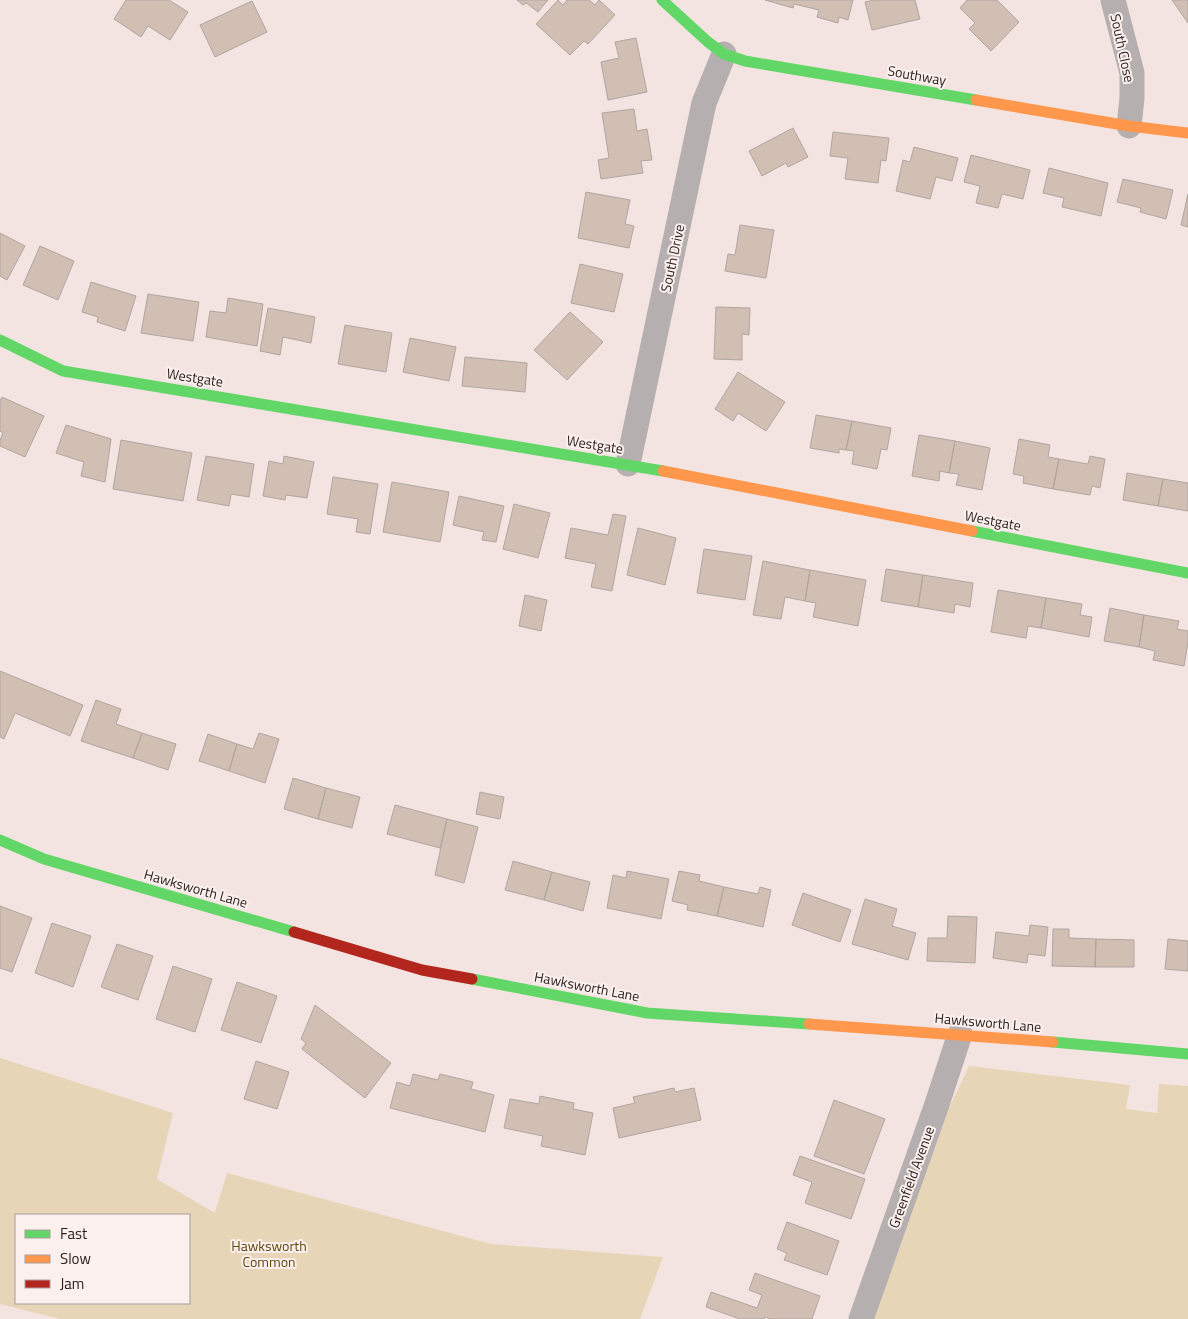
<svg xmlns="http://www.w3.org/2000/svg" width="1188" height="1319" viewBox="0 0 1188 1319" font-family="'Titillium Web',sans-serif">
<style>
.green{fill:#e7d5b8;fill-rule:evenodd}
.building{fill:#d2bfb4;stroke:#b0a5a1}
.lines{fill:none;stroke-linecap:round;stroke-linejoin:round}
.street{stroke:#b5afb0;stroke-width:25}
.fast{stroke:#63d668;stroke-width:11}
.slow{stroke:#ff974d;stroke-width:11}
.jam{stroke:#b3261e;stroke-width:11}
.labels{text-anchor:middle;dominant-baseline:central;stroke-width:4;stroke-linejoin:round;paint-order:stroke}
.street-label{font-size:14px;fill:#2a201d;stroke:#fcf0ee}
.park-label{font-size:14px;fill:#5c470e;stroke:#fcf0ee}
</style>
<rect width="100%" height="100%" fill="#f4e4e1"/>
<path class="green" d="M0,1058L173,1113L157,1179L215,1213L227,1173L491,1244L663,1257L640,1319H60L0,1304ZM189,1215V1303H16V1215Z
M969,1066L1130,1085L1126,1109L1157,1113L1159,1084L1188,1086V1319H871L947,1112Z"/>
<path class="building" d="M126,0H169L188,12L170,40L148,26L141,37L114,19Z
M517,0H548L538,12L526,3L523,5Z
M558,0L563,5L567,0H589L595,5L599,0L615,15L588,44L584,41L570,55L536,24Z
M765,0H853L848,20L839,17L838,23L817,17L819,10L794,4L793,8Z
M874,0H915L920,19L872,30L865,2Z
M967,0H997L1019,22L991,51L969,29L975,23L960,8Z
M1172,0H1188V23Z
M252,1L267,32L215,57L200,25Z
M636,38L647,92L608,100L601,62L619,58L615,42Z
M634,109L637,131L647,129L652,160L641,161L643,173L601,179L598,160L609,158L602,113Z
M793,128L808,157L788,167L786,163L762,176L749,151Z
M833,132L889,138L886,161L881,160L878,183L845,179L848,158L830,156Z
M914,147L958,158L952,181L936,177L930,199L896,191L903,160L910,162Z
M971,155L1030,170L1023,199L1002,194L998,208L976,203L980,186L964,182Z
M1049,168L1108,183L1101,216L1062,207L1064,198L1043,193Z
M1123,179L1173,190L1166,219L1140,212L1141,208L1117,202Z
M586,192L630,200L625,224L634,226L629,248L578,238Z
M1188,194V227L1181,225Z
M740,225L774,230L766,278L725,271L728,254L735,255Z
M0,233L25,246L7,280L0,276Z
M40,246L74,261L58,300L23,285Z
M580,264L623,274L614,312L571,303Z
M91,282L136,296L125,331L97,322L98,317L82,312Z
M148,294L199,302L193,341L141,333Z
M228,298L263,304L257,346L206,337L210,311L226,313Z
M716,307L750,308L749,335L742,334V360L714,359Z
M268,308L315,317L311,343L283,337L280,355L260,351Z
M570,312L603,342L567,380L534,350Z
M345,325L392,333L386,372L338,364Z
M410,338L456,347L449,381L403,372Z
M465,357L527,363L525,392L462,386Z
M738,372L785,402L766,431L738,413L733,421L715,409Z
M2,397L44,416L25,457L0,446V440L3,433L0,431V401Z
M816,415L852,421L846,450L839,449V453L810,448Z
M852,421L891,428L887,450L881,449L877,469L852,464L854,451L846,450Z
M66,425L111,439L105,482L81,476L84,462L56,453Z
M919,435L955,441L949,473L940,471L939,481L912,476Z
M1019,439L1050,445L1048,457L1059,459L1053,489L1023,483L1024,476L1013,474Z
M121,440L192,453L183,501L113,489Z
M955,441L990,448L982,490L956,485L959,474L949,473Z
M206,456L254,464L249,497L231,494L229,506L197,500Z
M284,456L314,462L307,498L286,495L285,500L263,496L269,461L283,464Z
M1090,456L1105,459L1100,488L1092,486L1090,495L1053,489L1059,459L1088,464Z
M1127,473L1163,479L1158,506L1123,500Z
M333,477L378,484L370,534L356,532L358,519L327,514Z
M1163,479L1188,483V511L1158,506Z
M392,482L449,492L440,542L383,532Z
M459,496L504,506L496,542L482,540L484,532L453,525Z
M514,504L550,513L538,558L503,549Z
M613,514L626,516L612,591L591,587L596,564L565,558L571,528L608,535Z
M638,528L676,538L665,585L627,575Z
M704,549L752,556L745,600L697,593Z
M763,561L810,570L805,601L785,597L781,619L753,615Z
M886,569L923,575L918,607L881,601Z
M810,570L866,580L858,626L813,617L816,603L805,601Z
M923,575L973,583L970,607L955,604L954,613L918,607Z
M998,590L1046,598L1041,628L1028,626L1026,638L991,632Z
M525,595L547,600L541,631L519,626Z
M1046,598L1082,604L1080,615L1092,617L1089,637L1041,628Z
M1110,608L1144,615L1139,647L1104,641Z
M1144,615L1179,621L1177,629L1188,631V642L1184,666L1153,660L1155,651L1139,647Z
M0,671L83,705L70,736L15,713L4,739L0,737Z
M96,700L121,709L116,724L142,733L133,758L81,741Z
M142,733L176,744L168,770L133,758Z
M259,733L279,739L265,783L229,771L237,744L253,749Z
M208,734L237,744L229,771L199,761Z
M293,778L326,788L318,819L284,809Z
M326,788L360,797L352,828L318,819Z
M480,792L504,797L500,819L476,814Z
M395,805L447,819L440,848L387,834Z
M447,819L478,827L464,883L435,875Z
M513,861L552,872L544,900L505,890Z
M627,871L669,879L661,919L607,908L613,875L626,878Z
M679,871L700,875L699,881L724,887L717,916L687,910L688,905L672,901Z
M552,872L590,882L583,911L544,900Z
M724,887L758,894L760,887L771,890L763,927L717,916Z
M803,893L851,910L840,942L792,925Z
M865,899L897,909L892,926L916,933L908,960L852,944Z
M0,906L32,918L12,972L0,968Z
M948,916L977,917L975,963L927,961L928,938H947Z
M52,923L91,936L73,987L35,973Z
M1030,925L1048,927L1045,956L1028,954L1027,963L993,958L996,932L1029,936Z
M1053,929H1069V938L1096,939L1095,967L1052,966Z
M1096,939L1134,940V967H1095Z
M1168,939L1188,941V971L1165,969Z
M117,944L153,956L138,1000L101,987Z
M173,966L212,979L195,1032L156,1019Z
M237,982L277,996L261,1043L221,1030Z
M315,1005L391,1063L365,1098L302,1049L306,1043L301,1039Z
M256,1061L289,1072L277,1109L244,1099Z
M413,1074L438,1080L440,1074L473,1082L471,1089L494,1095L485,1132L390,1108L397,1082L410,1086Z
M674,1088L675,1092L694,1088L701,1120L619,1138L613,1108L635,1103L633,1097Z
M540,1096L574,1103L573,1109L593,1113L585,1155L541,1146L543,1136L504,1128L510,1099L539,1104Z
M834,1100L885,1119L864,1174L814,1156Z
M800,1156L865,1179L851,1219L805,1203L812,1182L793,1175Z
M787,1222L839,1241L827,1275L784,1260L787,1253L777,1249Z
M755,1273L820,1296L812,1319H770L765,1317L764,1319H740L706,1307L711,1292L757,1308L762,1295L749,1290Z"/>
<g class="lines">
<path class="street" d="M1113,0L1132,73V98L1129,126
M628,464L704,103L724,54
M861,1319L937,1104L960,1034"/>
<path class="fast" d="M662,0L708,42L724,54L745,61L976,100
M0,340L63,371L663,471
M972,531L1188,573
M0,840L44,859L294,932
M472,979L647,1013L809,1024
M1053,1042L1188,1054"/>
<path class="slow" d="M976,100L1129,126L1188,133
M663,471L972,531
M809,1024L1053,1042"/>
<path class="jam" d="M294,932L422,970L472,979"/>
</g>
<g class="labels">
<g class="street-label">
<text transform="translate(1123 48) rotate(78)">South Close</text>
<text transform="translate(917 75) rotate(10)">Southway</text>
<text transform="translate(672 258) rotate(-78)">South Drive</text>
<text transform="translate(195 377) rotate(9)">Westgate</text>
<text transform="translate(595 444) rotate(9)">Westgate</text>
<text transform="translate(993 520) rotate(11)">Westgate</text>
<text transform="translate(196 888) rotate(16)">Hawksworth Lane</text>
<text transform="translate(587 986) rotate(11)">Hawksworth Lane</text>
<text transform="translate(988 1022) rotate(5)">Hawksworth Lane</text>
<text transform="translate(911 1177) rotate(-70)">Greenfield Avenue</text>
</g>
<g class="park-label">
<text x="269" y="1245">Hawksworth<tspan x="269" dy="16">Common</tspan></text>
</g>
</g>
<rect x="15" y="1214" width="175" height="90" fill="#fcf0ee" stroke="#a89d9a"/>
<rect x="25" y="1230" width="25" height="8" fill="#63d668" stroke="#a89d9a"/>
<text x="60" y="1239" font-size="15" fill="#2a201d">Fast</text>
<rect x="25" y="1255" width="25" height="8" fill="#ff974d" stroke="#a89d9a"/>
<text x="60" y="1264" font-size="15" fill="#2a201d">Slow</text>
<rect x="25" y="1280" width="25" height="8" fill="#b3261e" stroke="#a89d9a"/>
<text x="60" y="1289" font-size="15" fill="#2a201d">Jam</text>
</svg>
